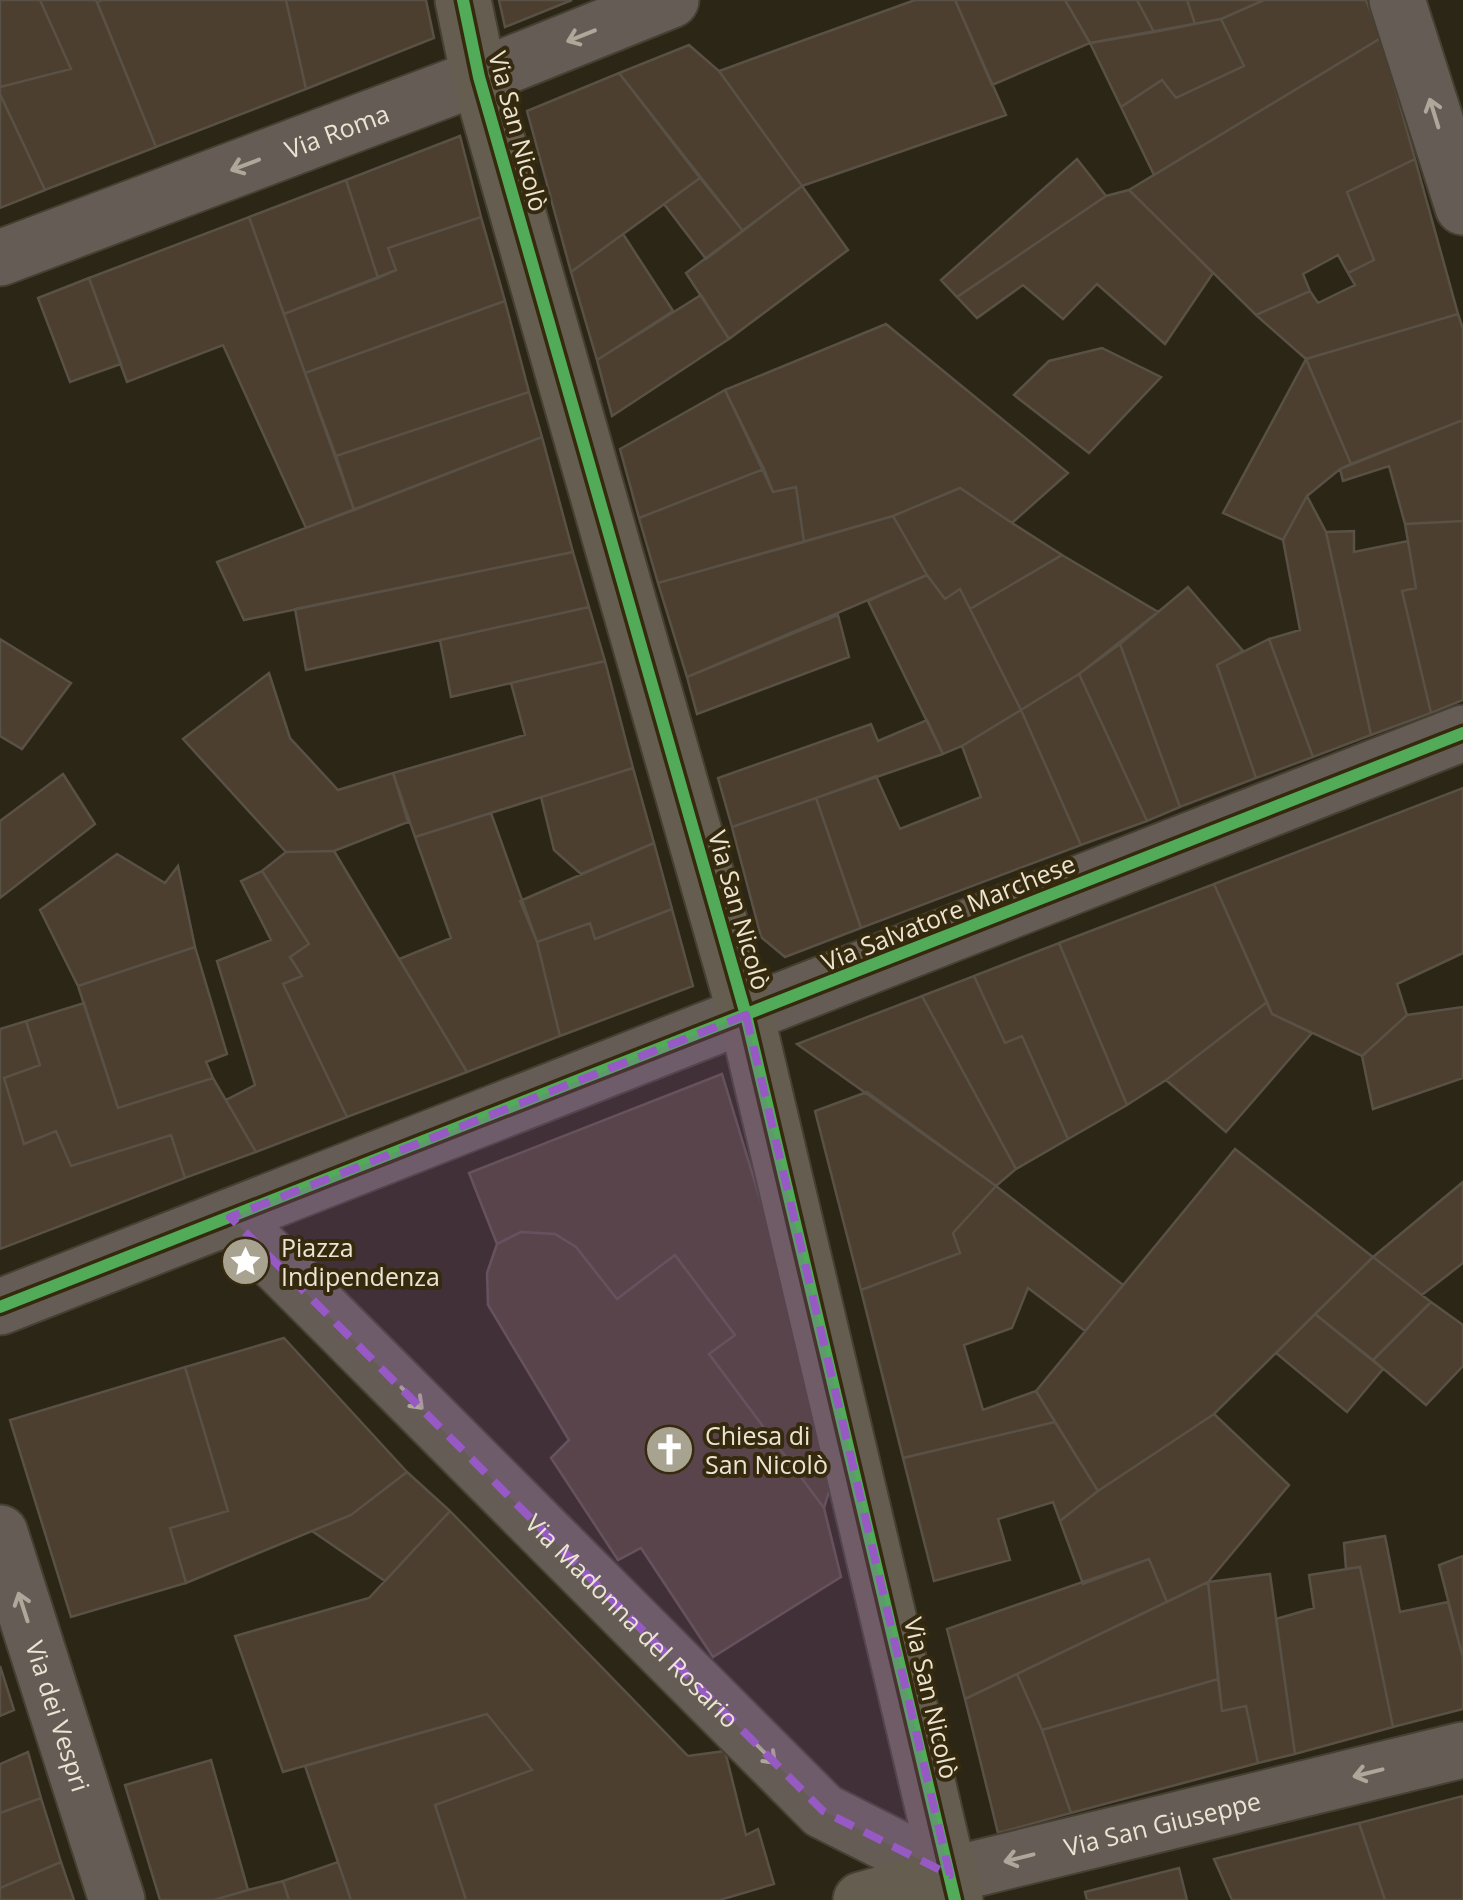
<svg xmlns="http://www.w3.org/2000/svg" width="1463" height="1900" viewBox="0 0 1463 1900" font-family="'Open Sans',sans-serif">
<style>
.building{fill:#4c3f2f;stroke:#595145;stroke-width:2.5}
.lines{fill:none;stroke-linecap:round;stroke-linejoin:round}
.minor-casing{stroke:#454032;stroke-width:59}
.major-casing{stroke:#454032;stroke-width:59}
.minor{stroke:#655d55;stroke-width:55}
.major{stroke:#665d51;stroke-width:55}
.cycleway-casing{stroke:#352a0d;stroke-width:19}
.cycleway{stroke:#51ab58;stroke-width:12}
.oneway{stroke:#afa79a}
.marked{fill:#975ac4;fill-opacity:0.2;stroke:#975ac4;stroke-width:8;stroke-dasharray:20 12;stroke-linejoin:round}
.labels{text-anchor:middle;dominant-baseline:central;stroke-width:8;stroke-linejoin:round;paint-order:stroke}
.street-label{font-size:25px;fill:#ebe4d3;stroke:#352a0d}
.poi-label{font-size:25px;fill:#ebe4d3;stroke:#352a0d;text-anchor:start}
</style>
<rect width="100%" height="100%" fill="#2c2616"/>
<path class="building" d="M0,0H40L71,69L0,87Z
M40,0H96L156,147L45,190L0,94V87L71,69Z
M102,0H286L306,89L156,147L97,2Z
M286,0H426L434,38L306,89Z
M499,0H572L505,27Z
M915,0H955L1006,115L802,186L719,71Z
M955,0H1065L1090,43L992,85Z
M1065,0H1137L1154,32L1090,43Z
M1137,0H1187L1195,24L1154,32Z
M1187,0H1264L1221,19L1195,24Z
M1264,0H1366L1381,38L1154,175L1121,107L1162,80L1176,98L1244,66L1221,19Z
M1221,19L1244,66L1176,98L1162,80L1121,107L1090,43Z
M1381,38L1415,159L1347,192L1374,260L1348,273L1338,255L1303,274L1310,291L1256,315L1129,190Z
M689,45L719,71L802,186L743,231L619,73Z
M619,73L700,178L571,272L527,111Z
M0,94L45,190L0,208Z
M460,136L481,217L388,248L396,270L378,278L346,180Z
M1077,159L1106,196L957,297L941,280Z
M1415,159L1458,314L1306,359L1256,315L1310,291L1318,303L1355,285L1348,273L1374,260L1347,192Z
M700,178L743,231L706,259L664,204Z
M346,180L378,278L284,314L249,217Z
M802,186L848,250L729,339L686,273Z
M1129,190L1213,273L1165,344L1097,284L1063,319L1023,285L977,318L957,297L1106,196Z
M249,217L354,510L306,528L223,345L127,382L89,278Z
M481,217L505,301L305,373L284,314L396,270L388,248Z
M623,234L673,311L597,360L571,272Z
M89,278L121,364L70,382L38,298Z
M701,295L729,339L612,416L597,360Z
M505,301L529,392L336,456L305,373Z
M1458,314L1463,329V420L1351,464L1306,359Z
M886,324L1068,473L1012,523L960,488L893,516L804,542L796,487L773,492L725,390Z
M1102,348L1161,377L1089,453L1014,395L1049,361Z
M1306,359L1351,464L1340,469L1307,496L1283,540L1223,513Z
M725,390L764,469L639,518L620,449Z
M529,392L542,437L354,510L336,456Z
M1463,420V521L1405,524L1389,466L1343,481L1340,469Z
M542,437L573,552L244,620L217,562Z
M764,469L773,492L796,487L804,542L658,583L639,518Z
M960,488L1012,523L1062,555L970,609L960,589L945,599L927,575L893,516Z
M1307,496L1326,532L1371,735L1313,757L1269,639L1300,630L1283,540Z
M893,516L927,575L687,677L658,583Z
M1463,521V700L1431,713L1402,591L1416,588L1405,524Z
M1354,531V552L1408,541L1416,588L1402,591L1431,713L1371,735L1326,532Z
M573,552L589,607L306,670L295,609Z
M1062,555L1158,612L1079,674L1021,710L970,609Z
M927,575L945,599L960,589L1021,710L962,746L943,754L868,601Z
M1188,587L1243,651L1217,665L1256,778L1180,807L1120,644Z
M589,607L605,661L451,697L440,640Z
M838,615L849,657L697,714L687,677Z
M0,639L71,683L22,749L0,736Z
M1269,639L1313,757L1256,778L1217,665Z
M1120,644L1180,807L1147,821L1079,674Z
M605,661L633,768L415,837L393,773L525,735L511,683Z
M269,673L290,738L338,790L393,773L408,822L334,851L286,852L183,739Z
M1079,674L1147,821L1081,845L1021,710Z
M1021,710L1081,845L861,928L816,798L876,776L900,829L981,797L962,746Z
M927,720L943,754L732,827L718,778L871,724L878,741Z
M633,768L654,843L581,874L554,850L541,797Z
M63,774L95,824L0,898V821Z
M1463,788V953L1397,984L1407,1015L1362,1056L1272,1014L1214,884Z
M816,798L861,928L785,957L761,937L732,827Z
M491,813L537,942L560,1036L467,1072L399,959L451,938L415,837Z
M654,843L672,909L595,939L590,923L537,942L520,901Z
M334,851L467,1072L347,1117L283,984L302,976L290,957L309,944L262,871L286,852Z
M117,854L165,883L178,866L195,947L78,986L40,910Z
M262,871L309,944L290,957L302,976L283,984L347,1117L256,1152L226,1100L255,1085L217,961L271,940L241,881Z
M1214,884L1267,1002L1166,1080L1127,1105L1059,943Z
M672,909L693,986L560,1036L537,942L590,923L595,939Z
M1059,943L1127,1105L1068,1139L1022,1036L1005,1043L974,976Z
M195,947L227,1054L206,1062L213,1078L118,1108L78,986Z
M974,976L1005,1043L1022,1036L1068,1139L1016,1169L922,996Z
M922,996L1016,1169L996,1186L797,1044Z
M1267,1002L1272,1014L1312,1033L1226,1132L1166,1080Z
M84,1003L118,1108L213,1078L256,1152L185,1178L171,1135L71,1166L56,1131L24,1144L4,1078L40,1065L26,1021Z
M1463,1007V1078L1373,1109L1362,1056L1407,1015Z
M26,1021L40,1065L4,1078L24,1144L56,1131L71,1166L171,1135L185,1178L0,1249V1029Z
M722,1074L839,1458L824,1508L709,1354L735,1335L675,1255L617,1299L576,1247L555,1234L521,1232L497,1244L469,1173Z
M867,1092L996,1186L953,1233L960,1253L861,1290L815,1111Z
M1235,1149L1373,1257L1214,1414L1098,1491L1036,1391Z
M1463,1182V1263L1422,1295L1373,1257Z
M996,1186L1123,1285L1085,1331L1028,1288L1012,1328L964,1345L983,1410L1036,1391L1055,1422L903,1458L861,1290L960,1253L953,1233Z
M521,1232L555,1234L576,1247L617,1299L675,1255L735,1335L709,1354L824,1508L841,1577L713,1657L641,1548L618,1560L551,1458L569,1440L488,1305L487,1273L497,1244Z
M1373,1257L1431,1302L1373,1360L1315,1314Z
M1431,1302L1463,1325V1366L1426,1405L1373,1360Z
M1315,1314L1383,1369L1347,1412L1276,1353Z
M284,1338L407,1472L351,1515L186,1583L170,1528L228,1511L185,1367Z
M185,1367L228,1511L170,1528L186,1583L71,1617L10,1420Z
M1214,1414L1289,1485L1208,1582L1167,1602L1149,1559L1083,1584L1060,1521L1098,1491Z
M1055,1422L1098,1491L1060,1521L1053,1502L998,1519L1010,1560L934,1581L903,1458Z
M407,1472L450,1511L385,1581L312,1531L351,1515Z
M450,1511L688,1756L725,1751L746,1835L758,1829L774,1884L720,1900H466L435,1805L532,1770L487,1714L283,1772L235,1636L369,1598Z
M1385,1536L1400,1612L1448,1602L1463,1658V1709L1393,1727L1360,1567L1346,1569L1344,1543Z
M1463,1556V1658L1439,1565Z
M1149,1559L1167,1602L965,1699L947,1629Z
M1360,1567L1393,1727L1295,1754L1276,1619L1314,1608L1309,1575Z
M1270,1574L1295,1754L1258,1763L1246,1706L1222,1711L1208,1582Z
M1208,1582L1218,1679L1042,1730L1017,1674Z
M0,1666L14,1710L0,1716Z
M1017,1674L1042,1730L1071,1813L998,1833L965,1699Z
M1218,1679L1222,1711L1246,1706L1258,1763L1071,1813L1042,1730Z
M487,1714L532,1770L435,1805L466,1900H351L305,1766Z
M28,1752L41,1798L0,1813V1764Z
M211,1760L248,1890L214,1900H160L125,1785Z
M1463,1796V1900H1385L1359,1823Z
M41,1798L61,1862L0,1888V1813Z
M1359,1823L1385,1900H1232L1214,1859Z
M61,1862L74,1900H0V1888Z
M338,1862L351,1900H289L283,1881Z
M1179,1868L1187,1900H1087L1085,1892Z
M283,1881L289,1900H214L248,1890Z"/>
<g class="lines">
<defs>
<g id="minor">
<path d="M1397,0L1463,207"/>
<path id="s1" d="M0,258L479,77L671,0"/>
<path id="s2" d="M230,1217L823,1811L950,1875L1463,1750"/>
<path d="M0,1307L1463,733"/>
<path id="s3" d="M0,1533L117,1900"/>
</g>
<path id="major" d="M463,0L479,77L746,1015L955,1900
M861,1900L950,1875"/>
</defs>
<use href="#minor" class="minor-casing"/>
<use href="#major" class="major-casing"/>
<use href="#minor" class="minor"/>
<use href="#major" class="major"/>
<defs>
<path id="cycleway" d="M463,0L479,77L746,1015L955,1900
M0,1307L1463,733"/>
</defs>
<use href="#cycleway" class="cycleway-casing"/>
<use href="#cycleway" class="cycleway"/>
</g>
<defs><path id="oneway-shaft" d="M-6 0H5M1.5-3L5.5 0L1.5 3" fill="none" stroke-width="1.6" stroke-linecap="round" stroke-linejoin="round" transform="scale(2.5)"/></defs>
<g class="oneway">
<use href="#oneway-shaft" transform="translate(581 36) rotate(158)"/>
<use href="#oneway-shaft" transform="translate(1434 113) rotate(-107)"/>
<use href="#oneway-shaft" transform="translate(245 165) rotate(159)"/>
<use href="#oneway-shaft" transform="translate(412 1398) rotate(45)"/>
<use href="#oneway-shaft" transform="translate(23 1607) rotate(-108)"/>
<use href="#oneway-shaft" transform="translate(765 1753) rotate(45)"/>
<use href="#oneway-shaft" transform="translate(1368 1773) rotate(166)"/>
<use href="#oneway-shaft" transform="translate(1019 1858) rotate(166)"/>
</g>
<path class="marked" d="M746,1015L950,1875L823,1811L230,1217Z"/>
<defs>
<symbol id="sight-disc" viewBox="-11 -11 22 22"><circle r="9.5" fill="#a8a291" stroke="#352a0d"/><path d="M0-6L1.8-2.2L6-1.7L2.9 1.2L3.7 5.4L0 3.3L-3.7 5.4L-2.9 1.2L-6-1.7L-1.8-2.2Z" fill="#fff"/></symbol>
<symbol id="church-disc" viewBox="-11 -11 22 22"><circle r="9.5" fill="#a8a291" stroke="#352a0d"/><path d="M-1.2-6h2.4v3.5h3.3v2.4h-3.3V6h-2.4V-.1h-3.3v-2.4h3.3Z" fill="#fff"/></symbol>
</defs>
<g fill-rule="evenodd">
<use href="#sight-disc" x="218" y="1234" width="55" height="55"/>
<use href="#church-disc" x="642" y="1422" width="55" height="55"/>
</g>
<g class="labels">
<g class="street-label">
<text stroke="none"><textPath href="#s1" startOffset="360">Via Roma</textPath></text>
<text transform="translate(519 131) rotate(75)">Via San Nicolò</text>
<text transform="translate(740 910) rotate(74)">Via San Nicolò</text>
<text transform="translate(948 912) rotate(-22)">Via Salvatore Marchese</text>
<text stroke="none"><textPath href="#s2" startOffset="570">Via Madonna del Rosario</textPath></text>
<text transform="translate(932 1698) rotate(77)">Via San Nicolò</text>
<text stroke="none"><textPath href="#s3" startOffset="192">Via dei Vespri</textPath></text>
<text stroke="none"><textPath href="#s2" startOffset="1200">Via San Giuseppe</textPath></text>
</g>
<g class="poi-label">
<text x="281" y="1247">Piazza<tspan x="281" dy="29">Indipendenza</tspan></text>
<text x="705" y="1435">Chiesa di<tspan x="705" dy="29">San Nicolò</tspan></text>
</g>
</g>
</svg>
